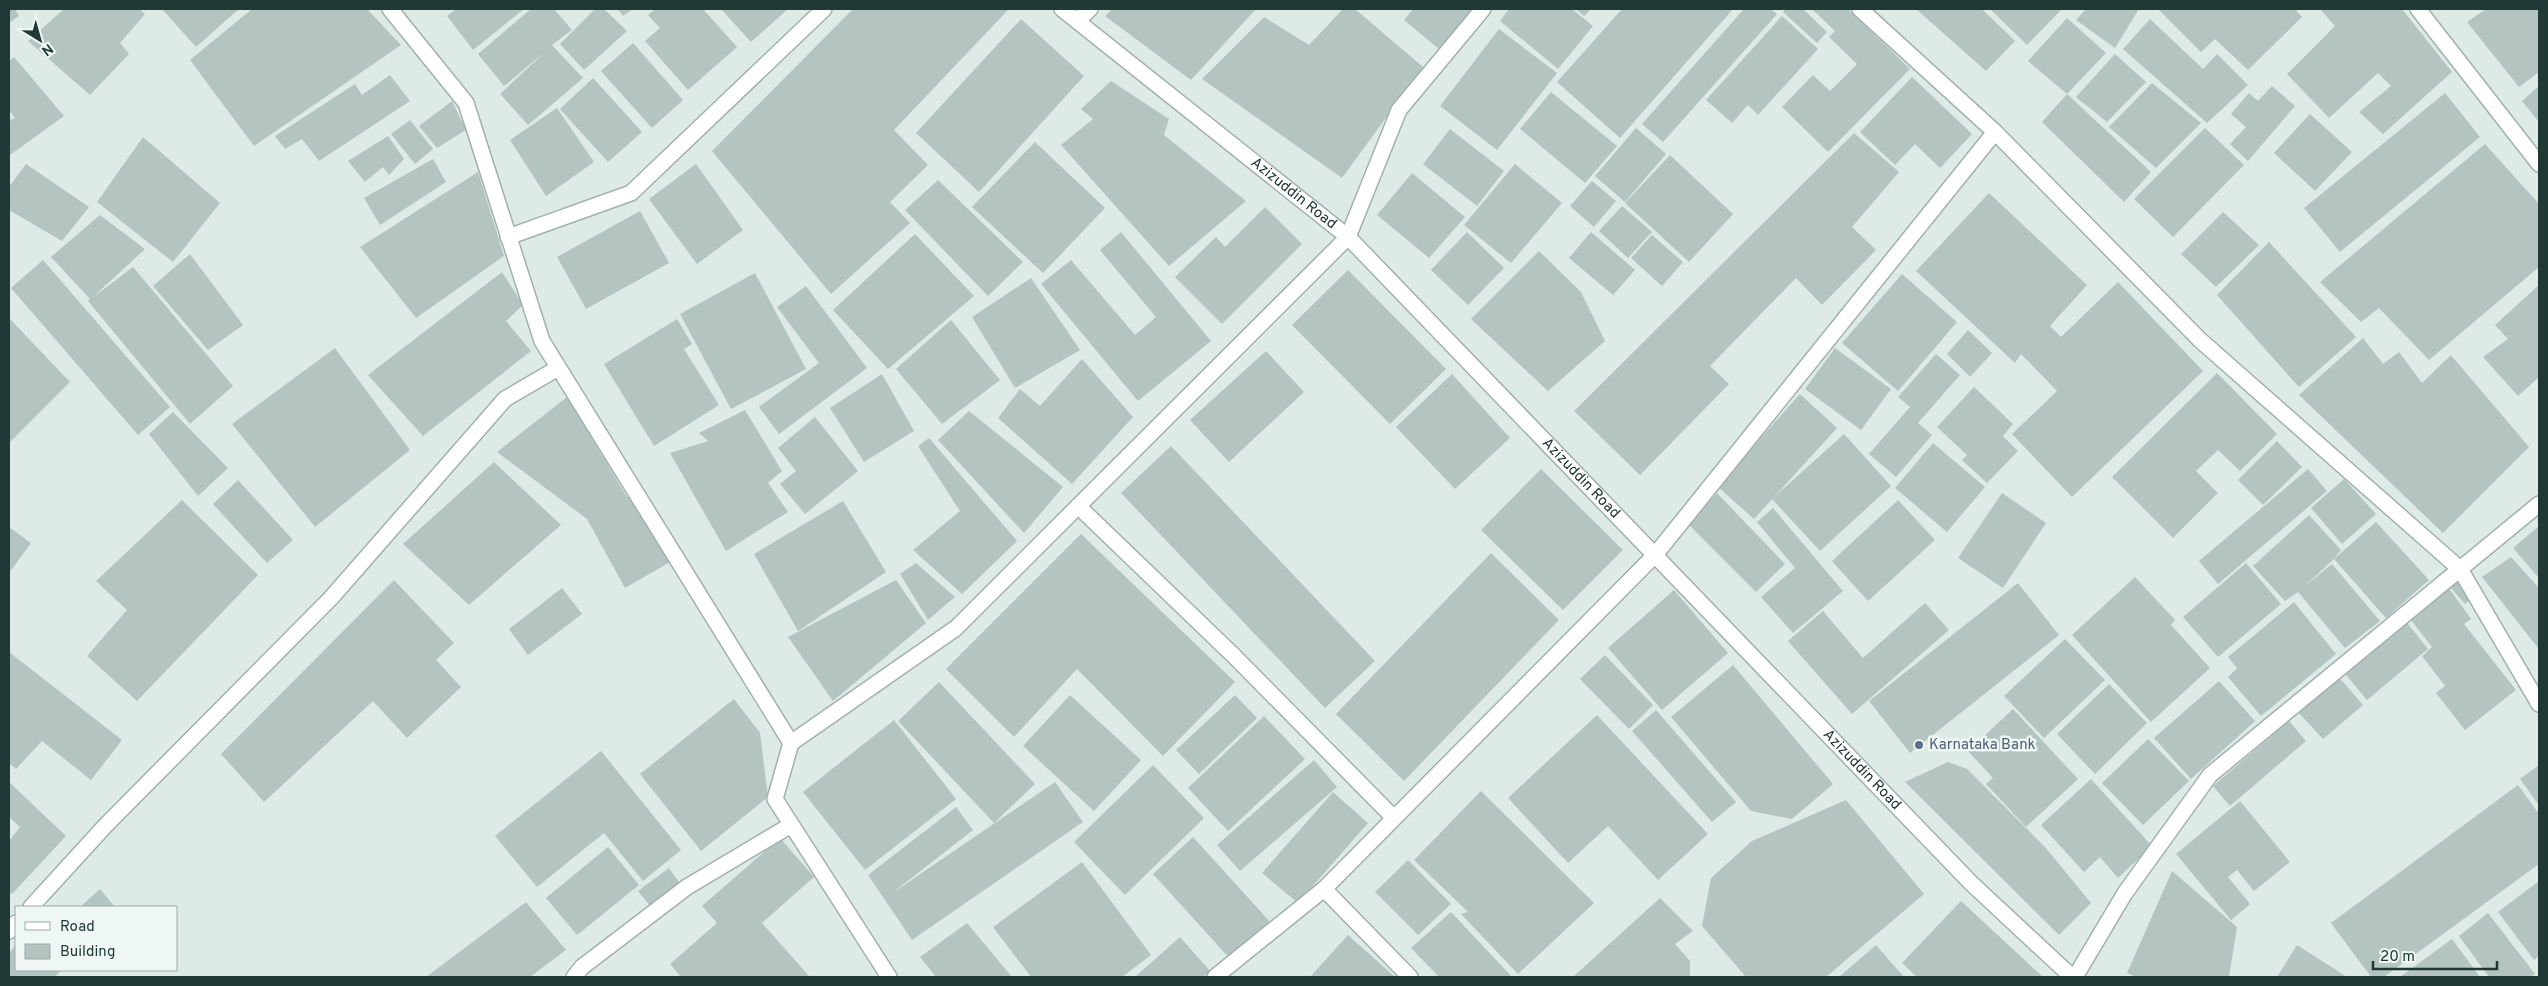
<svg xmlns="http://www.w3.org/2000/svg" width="2548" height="986" viewBox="0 0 2548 986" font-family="Overpass,sans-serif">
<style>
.building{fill:#b4c4c0}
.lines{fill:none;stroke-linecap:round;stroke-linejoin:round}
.service-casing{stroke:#a1b1ae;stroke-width:18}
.minor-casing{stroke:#a1b1ae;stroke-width:18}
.tertiary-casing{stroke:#a1b1ae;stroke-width:18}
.service{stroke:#fff;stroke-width:15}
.minor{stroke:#fff;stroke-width:15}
.tertiary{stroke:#fff;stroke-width:15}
.service-dot{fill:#5c6f8a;stroke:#eff7f4;stroke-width:2}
.labels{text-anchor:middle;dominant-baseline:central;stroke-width:5;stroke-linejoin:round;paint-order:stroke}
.street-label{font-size:15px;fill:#203936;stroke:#eff7f4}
.service-label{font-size:15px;fill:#4e5e75;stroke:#eff7f4;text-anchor:start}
</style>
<rect width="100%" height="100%" fill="#deeae6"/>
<path class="building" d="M9,9H15L19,16L9,23Z
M64,9H140L145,14L120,43L129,54L90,95L28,41Z
M162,9H239L196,47Z
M252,9H367L401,45L254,146L190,60Z
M456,9H524L473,50L447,16Z
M531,9H554L572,30L552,45L583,78L528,125L500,94L546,51L504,86L478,54Z
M595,9H604L627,31L584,70L560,44Z
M618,9H633L623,16Z
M655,9H703L737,47L688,90L645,41L660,28L648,15Z
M721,9H788L751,42Z
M853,9H1009L894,130L928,165L890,202L910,223L831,294L712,151Z
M1112,9H1256L1191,80L1105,16Z
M1343,9H1355L1423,67L1342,178L1202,79L1264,17L1309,45Z
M1413,9H1472L1439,49L1404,20Z
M1509,9H1572L1593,26L1558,69L1500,21Z
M1576,9H1591L1584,16Z
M1622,9H1733L1620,138L1557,82Z
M1744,9H1771L1777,14L1663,142L1642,124Z
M1785,9H1803L1827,32L1817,43L1783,12Z
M1812,9H1848L1910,69L1828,152L1782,107L1813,75L1830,91L1857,64L1829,37L1835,31Z
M1916,9H1982L2015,41L1986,71Z
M1990,9H2062L2027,45Z
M2086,9H2139L2115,48L2076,20Z
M2158,9H2295L2302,17L2248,70L2215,39L2201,52Z
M2320,9H2402L2452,72L2383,134L2359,112L2391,86L2378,73L2329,118L2287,74L2335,26Z
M2486,9H2539V72L2519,87L2467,22Z
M1782,16L1818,49L1758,115L1748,105L1732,123L1706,100Z
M2067,18L2106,53L2067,94L2028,61Z
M1021,19L1084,76L979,192L916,133Z
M2150,19L2203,69L2217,54L2248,85L2207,123L2123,49Z
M1499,29L1557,73L1497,150L1440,106Z
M633,43L683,100L652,128L601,71Z
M2115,54L2146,82L2107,122L2076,97Z
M14,57L64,116L10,155L9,121L15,118L9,110V61Z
M390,75L410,101L319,161L302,139L285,149L275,136L355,84L362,95Z
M1912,77L1972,134L1940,168L1915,144L1895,165L1860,132Z
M593,78L642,132L608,162L560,109Z
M1111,81L1169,119L1164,135L1246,201L1169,266L1061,145L1093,119L1081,109Z
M2152,83L2201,123L2156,168L2109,127Z
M2272,86L2295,106L2248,161L2230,144L2246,127L2231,114L2249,93L2258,101Z
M2539,86V122L2522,101Z
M1551,92L1617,146L1585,183L1520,129Z
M2445,93L2480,137L2340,252L2304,208Z
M2067,94L2151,172L2124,202L2042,122Z
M452,101L466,130L437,148L419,126Z
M557,108L594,162L546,196L510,140Z
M2310,114L2352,152L2315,191L2274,153Z
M410,120L433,149L415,164L391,134Z
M1636,128L1666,154L1625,202L1595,176Z
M2205,128L2244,165L2173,237L2134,199Z
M1450,129L1504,171L1477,206L1423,164Z
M1854,133L1899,172L1852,227L1876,250L1822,305L1796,278L1710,366L1729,384L1640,475L1574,411Z
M388,136L404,159L389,175L383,167L365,182L348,161Z
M143,137L220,203L173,262L97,202Z
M1035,142L1105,208L1043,273L972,207Z
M2485,144L2539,204V267L2429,360L2379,308L2361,322L2320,282Z
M1670,155L1733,214L1689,262L1625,203Z
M433,159L446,182L380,225L364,198Z
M26,164L89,207L62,241L9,210V187Z
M696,164L743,230L697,264L649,199Z
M1515,164L1562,203L1511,263L1464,225Z
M478,172L504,256L416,318L360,247Z
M1412,173L1465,217L1429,258L1377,215Z
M938,180L1023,262L988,296L905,210Z
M1592,181L1616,201L1594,227L1570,206Z
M1989,193L2087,285L2050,326L2061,337L2118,282L2203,371L2072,497L2012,434L2057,391L2021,354L2015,363L1916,271Z
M1622,206L1652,232L1628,258L1599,231Z
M1265,207L1302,244L1222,324L1175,277L1216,237L1225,247Z
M640,211L669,263L586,309L557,257Z
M2223,212L2259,245L2216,287L2181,254Z
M100,215L145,249L92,298L133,267L233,386L190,424L88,301L90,299L51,257Z
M1121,232L1211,341L1138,401L1041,284L1071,260L1135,335L1156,317L1100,250Z
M1467,232L1504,268L1468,305L1431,270Z
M1591,232L1635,270L1613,295L1569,258Z
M915,234L974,296L888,369L833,310Z
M1652,235L1683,262L1662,286L1631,258Z
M2269,242L2356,337L2299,387L2217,295Z
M1539,251L1581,292L1605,341L1548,391L1471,319Z
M190,254L243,325L208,350L153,286Z
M43,260L170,407L138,435L11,288Z
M1348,270L1446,369L1390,424L1292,325Z
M502,272L523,305L506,321L531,351L423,436L368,375Z
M755,273L806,369L731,409L680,314Z
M1902,274L1957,322L1898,391L1842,343Z
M1031,278L1080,350L1015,388L972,317Z
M2539,285V379L2538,378L2518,396L2483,357L2508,339L2495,325Z
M806,286L867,368L779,434L759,407L819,363L777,307Z
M9,318L70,382L9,443Z
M677,319L692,344L684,349L719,405L654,446L604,364Z
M951,320L1000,380L942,424L896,369Z
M1968,330L1992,353L1970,377L1947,354Z
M2363,338L2383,364L2399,352L2422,383L2451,355L2529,447L2443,533L2299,395Z
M335,348L410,450L315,527L232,424Z
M1835,348L1891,389L1861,430L1805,389Z
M1266,351L1304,392L1229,462L1190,420Z
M1936,354L1960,375L1918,423L1932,435L1896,477L1869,454L1910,407L1898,397Z
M1082,359L1133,417L1072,484L998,418L1020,389L1040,406Z
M2217,373L2277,434L2240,471L2218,450L2196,471L2218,493L2173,538L2112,477Z
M882,374L914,431L864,462L830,408Z
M1452,374L1510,438L1455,489L1396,427Z
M1974,387L2013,424L2003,436L2018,451L1987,483L1962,460L1967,455L1937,427Z
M1800,394L1837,428L1754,519L1717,486Z
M567,397L627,497L634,493L672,561L625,588L587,519L497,452Z
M745,410L782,471L768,483L788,512L726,551L670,453L708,441L699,433Z
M969,411L1063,487L1024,533L938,440Z
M173,412L228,468L198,496L149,434Z
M815,417L858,471L805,514L780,484L796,471L778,448Z
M1844,434L1891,486L1820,551L1772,499Z
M929,438L1017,541L962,594L913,550L960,511L918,446Z
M2277,441L2302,467L2263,505L2238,480Z
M1933,443L1985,487L1947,532L1895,488Z
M1171,446L1375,661L1325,708L1121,493Z
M494,462L561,525L469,605L403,544Z
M1541,469L1623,550L1563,610L1481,530Z
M2308,469L2327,491L2218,584L2199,561Z
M2344,479L2376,514L2342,544L2311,508Z
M238,480L293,540L267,563L213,504Z
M1717,493L1785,564L1756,592L1688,524Z
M2002,493L2046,523L2003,588L1958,558Z
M182,500L258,575L137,701L87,656L127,610L96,581Z
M1898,500L1935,540L1868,601L1832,561Z
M843,501L886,572L798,631L754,554Z
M1773,508L1843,591L1793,633L1761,597L1795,568L1757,522Z
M2309,515L2341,550L2334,559L2376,522L2429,580L2386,618L2334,559L2305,586L2332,564L2380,621L2345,648L2298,592L2285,601L2253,566Z
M2539,526V578L2513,548Z
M9,527L31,543L9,573Z
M1081,534L1235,682L1163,756L1077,669L1014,737L946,669Z
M1491,553L1559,620L1404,781L1336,714Z
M2511,557L2539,588V649L2482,577Z
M916,563L955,597L928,620L900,574Z
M2246,563L2281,604L2218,657L2183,617Z
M2135,577L2175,620L2171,625L2210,668L2151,722L2072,635Z
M394,580L454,643L436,660L461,687L407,738L373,701L264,802L221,754Z
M896,580L926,623L833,701L788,637Z
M2459,581L2472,599L2465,604L2450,587Z
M2018,583L2059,635L1910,753L1869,701Z
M2448,587L2471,619L2464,624L2516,690L2465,730L2436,693L2445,686L2422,656L2432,647L2408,616Z
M562,588L582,614L528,655L509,629Z
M1674,590L1728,653L1662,710L1608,648Z
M2294,602L2336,654L2261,716L2228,677L2237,668L2228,657Z
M1925,603L1949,630L1852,714L1788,641L1823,611L1863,658Z
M2404,619L2428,649L2367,700L2342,670Z
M2065,639L2105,680L2044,738L2004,696Z
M9,652L122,740L91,780L42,741L16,769L9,763Z
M1605,655L1653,705L1629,729L1580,679Z
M1733,665L1833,784L1792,819L1751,811L1671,717Z
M2336,674L2363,705L2323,739L2296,710Z
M2219,681L2255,721L2191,779L2154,738Z
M939,682L1035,784L994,823L898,721Z
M2109,684L2147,723L2095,774L2057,734Z
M1070,695L1141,760L1094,811L1023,746Z
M1235,695L1257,718L1199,774L1176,750Z
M734,699L760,733L768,797L701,851L640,774Z
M2013,709L2078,779L2026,827L1986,784L1993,778L1968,751Z
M1656,710L1736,802L1712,822L1632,731Z
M1597,715L1708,834L1658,880L1608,826L1568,863L1508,798Z
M1264,716L1305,759L1228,831L1188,788Z
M894,720L956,799L865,870L803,792Z
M2289,721L2306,741L2230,806L2213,786Z
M2148,739L2189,781L2143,825L2102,783Z
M601,751L681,850L643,881L604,833L537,887L495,836Z
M1314,760L1337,787L1240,871L1217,845Z
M1948,762L1967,769L2045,847L2091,903L2059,935L1905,782Z
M1153,765L1204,818L1125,895L1074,842Z
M2539,765V805L2520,779Z
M2091,779L2152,846L2118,878L2100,857L2084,872L2041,825Z
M9,782L66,836L12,894L9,892V841L20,827L9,817Z
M1055,782L1083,822L912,940L868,875L956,807L973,830L891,894Z
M2518,785L2539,814V864L2384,977H2371L2331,923Z
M1481,791L1594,903L1518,974L1461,914L1468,912L1414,860Z
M1333,792L1368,823L1298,903L1262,873Z
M1846,800L1924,894L1826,977H1746L1702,926L1711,878L1752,841Z
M2240,801L2290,862L2254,891L2237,870L2228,877L2250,904L2231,920L2176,854Z
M1193,837L1272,924L1232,961L1153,874Z
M780,838L814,877L762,923L810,977H681L670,964L717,923L702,906Z
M608,847L639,885L577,935L546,898Z
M1408,860L1451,904L1418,935L1375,892Z
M1082,862L1151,955L1122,977H1031L993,927Z
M669,868L679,882L650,906L638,891Z
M2172,871L2237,927L2229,977H2136L2127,973Z
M2539,881V956L2534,960L2498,912Z
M100,889L115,907H80Z
M1660,898L1693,931L1675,944L1690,961V977H1573Z
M1961,901L2043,977H1917L1902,963Z
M526,902L566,950L530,977H426Z
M1451,912L1512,977H1439L1411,948Z
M2488,913L2535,974L2531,977H2489L2459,936Z
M967,923L1012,977H936L920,957Z
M1348,935L1395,977H1310Z
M1180,937L1210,971L1203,977H1135Z
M2452,939L2480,977H2400Z
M16,945V970H61L55,977H9V953Z
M1876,945L1904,977H1839Z
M2297,945L2330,966L2347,977H2277Z"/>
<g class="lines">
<defs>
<path id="service" d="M1077,21L1090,9"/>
<path id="minor" d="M390,9L466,103L542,341L791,743L775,799L889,977
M1860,9L1995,132L2200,340L2460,569L2539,704
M2418,9L2539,164
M508,237L631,193L824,9
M1078,506L1234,656L1394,818
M791,743L956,628L1348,237L1399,110L1483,9
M1324,889L1410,977
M31,907L106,825L331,598L505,399L558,368
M9,931L16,923
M574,977L582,967L687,887L791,825
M1215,977L1324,889L1655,555L1995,132
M2075,977L2125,893L2210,775L2539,504"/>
<g id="tertiary">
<path id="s1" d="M1062,9L1348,237L1971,883L2072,977"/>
</g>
</defs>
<use href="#service" class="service-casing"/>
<use href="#minor" class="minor-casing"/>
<use href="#tertiary" class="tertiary-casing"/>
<use href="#service" class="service"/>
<use href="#minor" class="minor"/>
<use href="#tertiary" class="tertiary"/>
</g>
<circle class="service-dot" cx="1919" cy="745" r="5"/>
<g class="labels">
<g class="street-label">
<text stroke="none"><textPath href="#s1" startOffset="296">Azizuddin Road</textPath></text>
<text stroke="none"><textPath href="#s1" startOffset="701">Azizuddin Road</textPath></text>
<text stroke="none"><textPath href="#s1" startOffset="1106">Azizuddin Road</textPath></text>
</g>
<g class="service-label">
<text x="1929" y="745">Karnataka Bank</text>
</g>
</g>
<rect width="2548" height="986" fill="none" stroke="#203936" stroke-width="20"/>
<rect x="15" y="906" width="162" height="65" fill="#eff7f4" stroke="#9caba8"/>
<rect x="25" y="922" width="25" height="8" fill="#ffffff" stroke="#9caba8"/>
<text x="60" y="931" font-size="15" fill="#203936">Road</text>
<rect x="25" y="944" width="25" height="15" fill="#b4c4c0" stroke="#9caba8"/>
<text x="60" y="956" font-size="15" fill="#203936">Building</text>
<g transform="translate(40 40) rotate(143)" stroke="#eff7f4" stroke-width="4" paint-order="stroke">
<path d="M0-4L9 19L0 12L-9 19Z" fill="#203936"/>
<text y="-8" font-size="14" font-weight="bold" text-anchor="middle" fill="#203936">N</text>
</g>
<path d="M2373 961v8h124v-8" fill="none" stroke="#203936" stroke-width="2.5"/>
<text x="2380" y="961" font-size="15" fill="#203936" stroke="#eff7f4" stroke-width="4" paint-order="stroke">20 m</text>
</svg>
